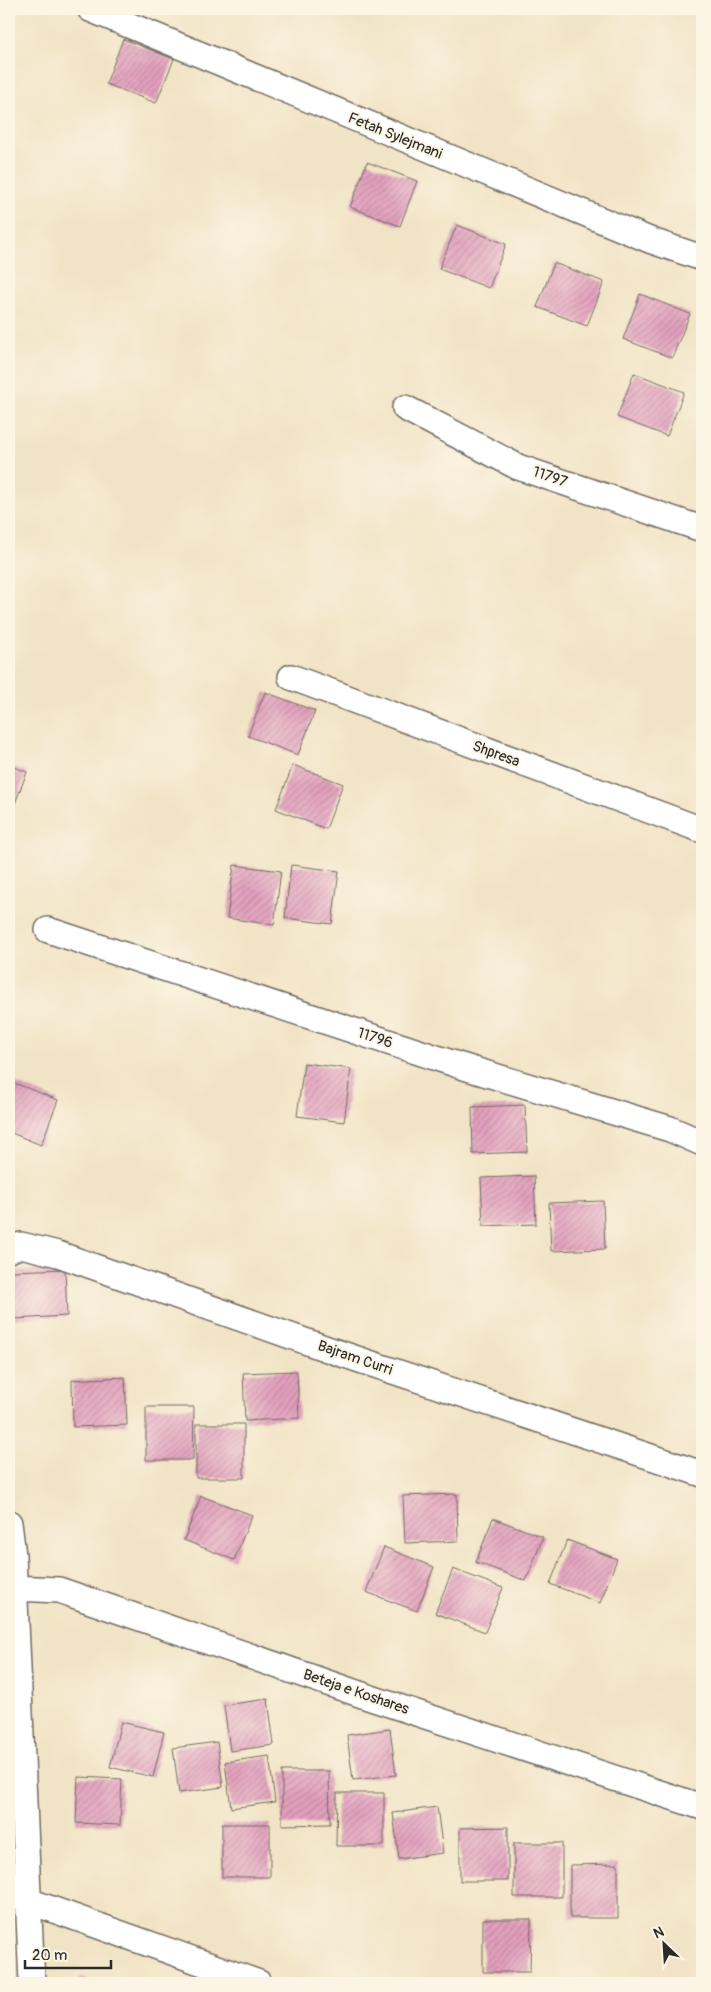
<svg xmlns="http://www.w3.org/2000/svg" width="711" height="1992" viewBox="0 0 711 1992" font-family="Pangolin,sans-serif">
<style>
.building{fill:url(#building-hatch)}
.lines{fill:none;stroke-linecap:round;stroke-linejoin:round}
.minor-casing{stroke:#706b61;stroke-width:28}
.minor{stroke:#fff;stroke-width:25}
.labels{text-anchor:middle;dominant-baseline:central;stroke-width:4;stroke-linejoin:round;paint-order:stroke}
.street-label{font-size:15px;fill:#2b2b2b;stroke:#fcf5e5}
</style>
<defs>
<pattern id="building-hatch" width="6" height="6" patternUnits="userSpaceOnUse" patternTransform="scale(1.25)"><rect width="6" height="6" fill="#e3a0be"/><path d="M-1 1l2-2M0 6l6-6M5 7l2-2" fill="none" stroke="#b8839b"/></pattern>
</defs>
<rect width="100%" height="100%" fill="#fcf5e5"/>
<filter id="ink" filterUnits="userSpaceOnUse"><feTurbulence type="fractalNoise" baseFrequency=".02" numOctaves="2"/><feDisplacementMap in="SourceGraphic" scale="10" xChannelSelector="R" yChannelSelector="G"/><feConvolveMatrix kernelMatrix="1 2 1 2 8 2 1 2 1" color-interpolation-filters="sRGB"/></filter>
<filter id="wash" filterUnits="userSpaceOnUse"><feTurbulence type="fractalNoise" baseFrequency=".0096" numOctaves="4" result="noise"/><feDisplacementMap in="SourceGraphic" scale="20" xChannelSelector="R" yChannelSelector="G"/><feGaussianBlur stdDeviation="1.12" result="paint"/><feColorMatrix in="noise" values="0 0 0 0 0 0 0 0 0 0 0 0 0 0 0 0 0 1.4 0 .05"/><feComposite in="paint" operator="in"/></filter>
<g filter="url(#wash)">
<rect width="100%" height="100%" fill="#f1e3c5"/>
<g id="blocks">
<path class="building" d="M123,39L174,59L156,103L106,84Z
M367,162L417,181L400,226L350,207Z
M457,225L506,244L489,288L439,269Z
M554,263L604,282L587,326L537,307Z
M640,294L690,314L672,358L623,339Z
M634,373L684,392L667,436L617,417Z
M265,692L315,711L298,755L248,736Z
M9,765L27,772L9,819Z
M293,765L343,784L326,829L276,809Z
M234,865L281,871L274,925L227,918Z
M291,865L339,871L332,924L285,918Z
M304,1063L351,1069L344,1122L297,1116Z
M9,1081L58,1100L41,1145L9,1132Z
M525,1105L527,1152L473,1154L472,1107Z
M534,1176L536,1224L483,1226L481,1178Z
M603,1201L605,1249L551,1251L549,1203Z
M65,1269L67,1316L13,1319L12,1271Z
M297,1371L299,1418L245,1421L243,1373Z
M125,1377L127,1425L73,1427L72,1380Z
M146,1407H194L193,1460H146Z
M196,1424H244V1478H196Z
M457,1494L458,1541L405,1543L403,1496Z
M201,1496L252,1515L234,1560L184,1540Z
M493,1518L543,1537L526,1581L476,1562Z
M567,1540L617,1559L600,1603L550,1584Z
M384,1547L434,1567L417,1611L366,1592Z
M453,1569L503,1588L485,1632L435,1613Z
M268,1699L274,1745L230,1751L224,1705Z
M121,1722L164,1732L153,1777L110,1767Z
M390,1729L396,1775L353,1780L347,1735Z
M217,1742L223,1787L179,1793L173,1748Z
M269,1756L275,1802L231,1808L225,1762Z
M282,1771H329L330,1824L282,1825Z
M78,1777L122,1779L120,1825L76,1823Z
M337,1793H384V1846H336Z
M437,1807L443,1853L399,1859L393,1813Z
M222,1824H270V1877H222Z
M508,1827V1881H460V1828Z
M514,1843H562V1897H514Z
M618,1864V1918H570V1865Z
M483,1919H531L530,1972H483Z
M81,1977L96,1983H78Z"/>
</g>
</g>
<g filter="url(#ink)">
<use href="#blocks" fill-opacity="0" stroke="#706b61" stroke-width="1"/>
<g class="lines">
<defs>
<path id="minor" d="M90,9L652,241L702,258
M405,408L518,467L702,529
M291,677L702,830
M48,930L461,1066L670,1129L702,1143
M9,1250L21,1245L58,1254L333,1351L702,1474
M9,1523L13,1555L32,1983
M9,1586L14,1588L59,1590L371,1698L702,1807
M9,1894L259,1983"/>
</defs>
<use href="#minor" class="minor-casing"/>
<use href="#minor" class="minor"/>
</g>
</g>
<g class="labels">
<g class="street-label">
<text transform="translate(395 136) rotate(22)">Fetah Sylejmani</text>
<text transform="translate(550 477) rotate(19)">11797</text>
<text transform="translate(496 754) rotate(20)">Shpresa</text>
<text transform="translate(375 1038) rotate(18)">11796</text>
<text transform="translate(355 1358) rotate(19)">Bajram Curri</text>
<text transform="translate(356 1692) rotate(19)">Beteja e Koshares</text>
</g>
</g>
<rect width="711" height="1992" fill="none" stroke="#fcf5e5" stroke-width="30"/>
<g transform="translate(664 1944) rotate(335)" stroke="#fcf5e5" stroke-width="4" paint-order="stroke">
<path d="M0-4L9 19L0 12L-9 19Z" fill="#2b2b2b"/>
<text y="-8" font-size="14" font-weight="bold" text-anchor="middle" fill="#2b2b2b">N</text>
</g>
<path d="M25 1960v8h86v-8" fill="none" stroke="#2b2b2b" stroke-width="2.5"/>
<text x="32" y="1960" font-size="15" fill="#2b2b2b" stroke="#fcf5e5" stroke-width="4" paint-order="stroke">20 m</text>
</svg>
